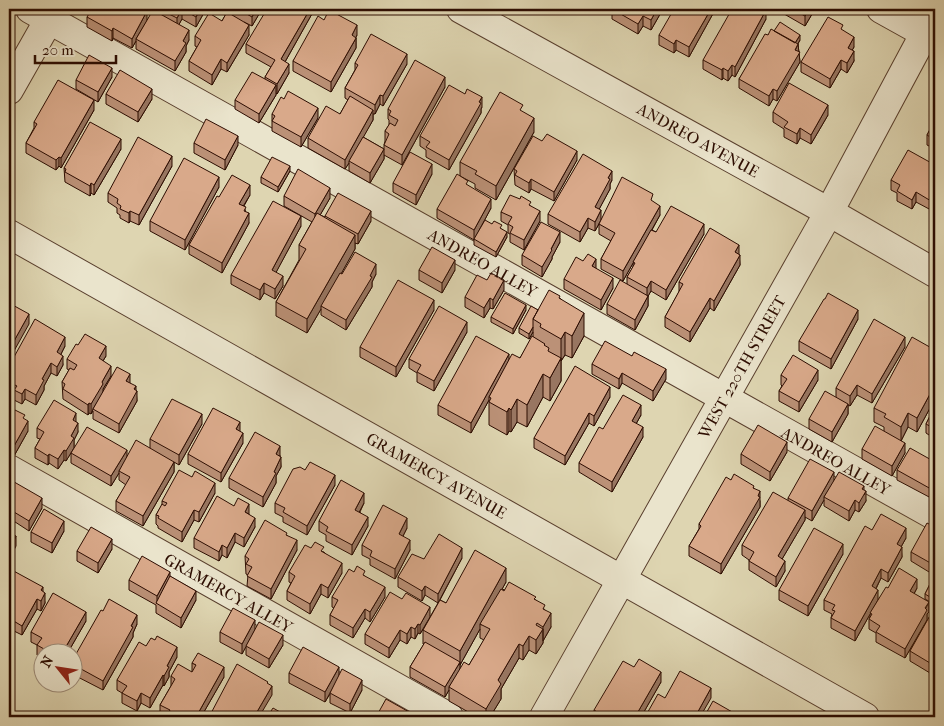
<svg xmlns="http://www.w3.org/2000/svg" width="944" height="726" viewBox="0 0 944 726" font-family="'IM FELL French Canon',serif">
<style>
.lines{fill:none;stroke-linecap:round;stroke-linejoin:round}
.minor-casing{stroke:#583e2d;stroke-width:30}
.minor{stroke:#eae4cc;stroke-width:28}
.wall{fill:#bb9177;stroke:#2c0c01;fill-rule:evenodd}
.shaded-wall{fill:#987661;stroke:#2c0c01}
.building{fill:#d9a98a;stroke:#2c0c01}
.labels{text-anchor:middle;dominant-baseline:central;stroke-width:4;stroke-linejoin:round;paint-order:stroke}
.street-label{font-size:16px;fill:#2c0c01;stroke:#eae4cc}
</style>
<rect width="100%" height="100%" fill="#ded5b1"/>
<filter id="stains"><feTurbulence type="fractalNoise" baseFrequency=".004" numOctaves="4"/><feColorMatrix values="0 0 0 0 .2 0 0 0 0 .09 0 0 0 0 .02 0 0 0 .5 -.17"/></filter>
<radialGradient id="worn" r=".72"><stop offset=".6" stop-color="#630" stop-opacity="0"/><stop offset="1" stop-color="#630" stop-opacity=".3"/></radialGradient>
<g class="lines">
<defs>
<g id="minor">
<path id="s1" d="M30,9L935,516"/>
<path id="s2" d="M461,9L829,212L935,273"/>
<path d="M881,9L935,39"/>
<path d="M9,90L55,9"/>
<path id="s3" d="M9,234L865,717"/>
<path id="s4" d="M9,469L449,717"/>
<path id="s5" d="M544,717L829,212L935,14"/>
</g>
</defs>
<use href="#minor" class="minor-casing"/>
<use href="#minor" class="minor"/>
</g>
<path class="wall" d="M156,9H206L196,27L182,19L179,24L189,40L186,46V52L175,71L136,49V41L132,48L113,38L112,41L87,27V17L147,20L156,11Z
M221,9H262L252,26L244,22L249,35L227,72L221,69L212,85L189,71V61L197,47L195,46V36L222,21L227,12Z
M313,9V12L285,62L289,73L277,94L276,93V95L259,123L235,109V100L265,79V77L271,67L246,53V44Z
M612,9H663L651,30L643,26L638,34L612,19Z
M715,9V10L689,57L676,50L674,53L659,45V35Z
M779,9H815L805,26L779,11Z
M766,19L735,77L732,75L728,81L723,78L722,80L703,69V60Z
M324,20L357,35L356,37V48L331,92L293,71V61Z
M774,31L800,40L798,44L800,62L777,101L773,99L769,106L739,88V79L768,35Z
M843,31L854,47L852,50L854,61L847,73L841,69L830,88L801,72V62Z
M355,63L407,64L383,106L380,104L375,114H373V120L363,137L384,149V145L385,141V131L389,125V120L388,119V109L445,87L402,165L384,155V159L370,183L349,171V163L345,169L308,148V138L340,114L348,100L345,98V88L355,70Z
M112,77L98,102L76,89V80Z
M106,94L152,99L138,122L106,104Z
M482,107L481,109V113L449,170L426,157V150L420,146V136Z
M94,110L61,168L59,166L56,170L26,153V143L34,128V122Z
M773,112L828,115L811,144L800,138L797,144L784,137V129L773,122Z
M272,114L318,118L301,147L272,131Z
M935,120V213L934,212V205L931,210L916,202L912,209L897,201V193L891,190V180L931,163V156L935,149L927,145V135Z
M534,132L496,200L475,188V184L460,176V162Z
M194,143L238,145L225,170L194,153Z
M121,149L94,195L91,193L90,196L65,182L64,168Z
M577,160L554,201L531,189L529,193L515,185L514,169Z
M172,166L139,225L130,221L129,223L120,218V215L117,213V208L108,202V193Z
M290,171L278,192L261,183V177Z
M432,174L416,205L393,192V183Z
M612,180L610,184V189L599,209L601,220L653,202L660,215L652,230L656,232L704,234L666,300L651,291L648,296V306L635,330L607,314V304L627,284V277L633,267V263L623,281L601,269V259L611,241L599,234V224L595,231L588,228L580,242L548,224V214Z
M468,185L491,208L474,240L437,218V209Z
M219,187L185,250L150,231V221Z
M250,195L244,206L249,223L222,273L189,254V245L219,197Z
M284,196L330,198L320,215L325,217V216L371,221L358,244L355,243V249L341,273L376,274L372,282V287L346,330L321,315V309L307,333L276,316V302L299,260V245L312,222L284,206Z
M531,206L540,221L524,250L510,242V234L508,233V225L501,221V212Z
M301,226L276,272L283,286L275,299L264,293L260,300L231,284V275Z
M502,229L507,237L496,257L474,245V239Z
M560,242L552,257V259L542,277L522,265V255Z
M739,254L740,265L714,311L710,308L690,342L665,327V317L679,292V282Z
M419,270H455L442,293L419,280Z
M564,279L613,288L601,310L564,289Z
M504,290L493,309L490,308L484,318L465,307V297Z
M560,298L584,336L572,358L565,355L561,361V381L550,401L543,397L527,427L517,422L511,432L509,431L507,435L489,425V400L471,433L438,415V405L509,361L520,358L533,337V332L529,339L519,333V328L538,310Z
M434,310L396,377L360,357V347Z
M526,310L513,334L491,322V317Z
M858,319L831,369L799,351V341Z
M467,332L434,391L417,382V373L409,368V359Z
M65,346L61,354L63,365L57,376L51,373L44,386V390L36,405L25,399L22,404L14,400V394L9,391V366Z
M905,347L872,403L857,395L850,406L848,405V414L832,442L809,429V419L836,398V388Z
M935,350L932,409L930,408L917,432L908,427L901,441L905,453L892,476L862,459V449L884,431V427L874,422V408Z
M106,356L103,361L111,376L103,389V391L130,383L136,390L137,401L119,433L93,419V411L91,414L89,413L88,415L63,399L62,382L69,370L67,369V359Z
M632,356L666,379L653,401L622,383L619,389L592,374V364Z
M781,375L818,380L799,412L779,401V391L782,386L781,385Z
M610,397L594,426L589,423L565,465L534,448V438Z
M935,406V439L926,433V424Z
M9,412L28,431L14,456L9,453Z
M641,415L636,424L643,437L612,492L579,472V463L603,429Z
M76,422L78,432L74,440V448L66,461L64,460L58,469L49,463L48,465L35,458V448L40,439L37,438V428Z
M202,424L179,465L174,462V472L143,526L116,511V501L126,485L119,480V473L111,486L71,463V453L127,457L150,448V439Z
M243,443L221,482L188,464V454Z
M787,452L770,481L741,464V454Z
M280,455L281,467L276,476V483L263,507L229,488V478Z
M935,462V490L931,498L897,480V470Z
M9,479L42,508L29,531L9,518Z
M731,480L754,488L760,501V507L721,574L689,556V546L699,529V524Z
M834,480L864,490L866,501L859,512L855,510L849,521L824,506V500L812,521L805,517V520L782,559L785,571L776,587L749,570V560L742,555V545L788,501V498Z
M335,485L307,535L283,522V517L275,513V503Z
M215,493L199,522L194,520L182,542L158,528V526L156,524V515L162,505V501Z
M364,503L360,512L368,526L352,555L326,541V535L319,531V521Z
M249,514L255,527L244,547L235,542L227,558L222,555L219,561L194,548V538Z
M935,527V574L934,575L911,561V552Z
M407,528L403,536L410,550L395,579L370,565V559L362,555V545Z
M872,530L906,538L901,547L902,557L888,582L881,578L876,589L878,600L888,588H917L914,594L929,612L927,614V620L905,658L876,642V633L869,629V619L870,616V614L855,641L831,628V618L832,614L824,610V600Z
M64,531L52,553L31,542V532Z
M287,535L297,550L271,599L247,586L248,575L246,574L245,556Z
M311,548L324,552L342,573L328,598L321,594L310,614L287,600V591L291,583L289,582V572Z
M112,549L98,573L77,561V551Z
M843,554L808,616L779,600V590Z
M462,558L440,600L446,603L506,582L502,589L536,600L545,610L551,627L543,641V643L536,654L529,650L523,660L519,658L501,689V699L490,717H477L449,701V690L445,697L410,677V667L424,644H423V630L429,620L420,634L418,633L415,639L411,637L407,644L400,640L389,658L365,644V634L430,617L438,603L425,595L422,601L398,587V577L424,559ZM480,629V638L484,640L469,665L460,669V665Z
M9,572L43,592L45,603L41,611L37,609L22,635L12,630L9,637Z
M354,572L365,576L385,597L370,622L365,618L353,638L330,625V615L334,608L332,607V597Z
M935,574V676L910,661V651L930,616V610L934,604L925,599V594Z
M170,576L196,600L181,628L156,613V605L129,590V580Z
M86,621L67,654H42V658L37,655V645L31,642V632Z
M137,624L133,633V637L103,690L72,674V661Z
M255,629L283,645L269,668L246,655V646L242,654L220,642V632Z
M146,646L177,657L169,672V677L164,686L163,685L150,708L141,703L137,711L122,703V693L117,690V680Z
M192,663L224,677L201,717H165L160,715V705L171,686V676L192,672Z
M289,673L339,676L362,690L350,713L330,703V694L325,702L289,683Z
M661,682L641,717H594V710Z"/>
<path class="shaded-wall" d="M182,9V19L177,28V18Z
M200,9H206L196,27V17Z
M256,9H262L252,26V17Z
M310,9H313V12L281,69V59Z
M657,9H663L651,30V20Z
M711,9H715V10L689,57V47Z
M810,9H815L805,26V16Z
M766,10V19L735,77V67Z
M147,11V21L136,39V41L132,48V39Z
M643,16V26L638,34V24Z
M249,25V35L227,72V63Z
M357,25V35L352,45V35Z
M113,28V38L112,41V31Z
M189,30V40L186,46V52L175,71V61L183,41Z
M800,35V40L794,50V45Z
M854,37V47L848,58V48Z
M356,38V48L331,92V82Z
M676,40V50L674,53V44Z
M798,44L800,62L777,101V91Z
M854,51V61L847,73V63Z
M407,54V64L383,106V96Z
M221,59V69L212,85V75Z
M841,60V69L830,88V79Z
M289,64V73L277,94V84Z
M732,65V75L728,81V71Z
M112,68V77L98,102V92Z
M723,68V78L722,80V70Z
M445,77V87L402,165V155Z
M276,85V95L259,123V114Z
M152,89V99L138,122V112Z
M773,89V99L769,106V96Z
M380,95V104L375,114V105Z
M482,97V107L481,109V113L449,170V160Z
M94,100V110L61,168V158Z
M828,105V115L811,144V135Z
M318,108V118L301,147V137Z
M373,110V120L350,161H349V163L345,169V160Z
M534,118V132L496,200V186Z
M800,128V138L797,144V134Z
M238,136V145L225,170V160Z
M121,139V149L94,195V185Z
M384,149V159L370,183V173Z
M577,151V160L554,201V192Z
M172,156V166L139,225V215Z
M59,157V166L56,170V160Z
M432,164V174L416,205V195Z
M290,166V171L278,192V187Z
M612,171V180L610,184V189L595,217V207L608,178Z
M219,177V187L185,250V240Z
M531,179V189L529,193V183Z
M91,183V193L90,196V186Z
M250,185V195L239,213V204Z
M330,188V198L315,224V214Z
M916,192V202L912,209V200Z
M935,193V202H934V205L931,210V201Z
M491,199V208L474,240V230Z
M660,206V215L623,281V271Z
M601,210V220L595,231V222Z
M130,211V221L129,223V213Z
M371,211V221L358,244V234Z
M540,211V221L524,250V240Z
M249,213V223L222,273V263Z
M301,216V226L272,280V270Z
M588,218V228L580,242V232Z
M704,224V234L666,300V290Z
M507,232V237L496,257V252Z
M560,232V242L552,257V259L542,277V267Z
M355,235V249L323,306H321V309L307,333V319Z
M739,245V255L735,252Z
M740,255V265L714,311V301Z
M596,259V269L592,266Z
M455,260V270L442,293V283Z
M376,264V274L372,282V287L346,330V320Z
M283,276V286L275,299V289Z
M613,278V288L601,310V300Z
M504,280V290L493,309V300Z
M651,281V291L647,298V288Z
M264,283V293L260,300V290Z
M648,296V306L635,330V320Z
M490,298V308L484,318V308Z
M710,298V308L690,342V332Z
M434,300V310L396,377V367Z
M526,305V310L513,334V329Z
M858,310V319L831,369V359Z
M584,313V336L572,358V336Z
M29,314V324L9,360V350Z
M467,322V332L434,391V381Z
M533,327V332L529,339V334Z
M565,332V355L561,361V339Z
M65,337V346L57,362V352Z
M905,337V347L872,403V394Z
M106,346V356L99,367V358Z
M509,354V364L489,397V400L471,433V423Z
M63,356V365L57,376V367Z
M561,358V381L550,401V378Z
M51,363V373L44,386V390L36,405V395L42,379Z
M111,366V376L103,389V393L93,409L91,414V404L102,382Z
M666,369V379L653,401V391Z
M818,370V380L799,412V402Z
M622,373V383L619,389V379Z
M130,374V384L126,381Z
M543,374V397L527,427V405Z
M857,385V395L850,406V396Z
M136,386V393L137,391V401L119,433V424Z
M610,387V397L594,426V416Z
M25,389V399L22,404V394Z
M935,390V404L932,409V395Z
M930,394V408L917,432V418Z
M517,399V422L511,432V410Z
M89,403V413L88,415V405Z
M848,404V414L832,442V432Z
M641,405V415L632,431V421Z
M509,408V431L507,435V412Z
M76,413V423L73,420Z
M589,413V423L565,465V456Z
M908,413V427L901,441V427Z
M202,414V424L179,465V455Z
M28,421V431L14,456V446Z
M240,422V432L236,429Z
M78,423V432L74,440V448L66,461V451L71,436Z
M643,427V437L612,492V482Z
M243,433V443L221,482V473Z
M787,442V452L770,481V472Z
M905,443V453L892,476V466Z
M280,446V455L276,464V454Z
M64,450V460L58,469V459Z
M127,450V460L119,471V473L111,486V476Z
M49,454V463L48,465V456Z
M281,457V467L276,476V483L263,507V497L274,472Z
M174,462V472L143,526V516Z
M834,472V482L824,497V500L812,521V511Z
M335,475V485L307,535V526Z
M935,480V490L931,498V489Z
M215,483V493L199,522V512Z
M864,486V495L866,491V501L859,512V503L862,489Z
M760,491V507L721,574V564Z
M364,493V503L355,520V510Z
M42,498V508L29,531V521Z
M855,500V510L849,521V511Z
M249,504V514L245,512Z
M194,510V520L182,542V532Z
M805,510V520L778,566V556Z
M368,517V526L352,555V545Z
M255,518V527L244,547V538Z
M407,518V528L399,544V534Z
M64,521V531L52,553V543Z
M906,528V538L897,554V544Z
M235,533V542L227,558V548Z
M16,536V546L9,560V550Z
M112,539V549L98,573V563Z
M297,540V550L271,599V589Z
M410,540V550L395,579V569Z
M843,544V554L808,616V606Z
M222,545V555L219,561V552Z
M902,547V557L888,582V573Z
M462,548V558L438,603V594Z
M785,561V571L776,587V577Z
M342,563V573L328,598V588Z
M506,568V582L482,625L480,624V629L460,665V651Z
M881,569V578L872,596V586Z
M170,572V582L157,604V596Z
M917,579V588L910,601V591Z
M321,584V594L310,614V604Z
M425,586V595L422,601V591Z
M43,587V597L45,593V603L41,611V590Z
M385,587V597L370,622V612Z
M878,590V600L855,641V631Z
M196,591V600L181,628V618Z
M37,599V609L22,635V626Z
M929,602V612L927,614V620L905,658V649Z
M430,607V617L420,634V625Z
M365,609V618L353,638V628Z
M86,612V621L67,654H64V650Z
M551,613V627L543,641V627Z
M137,615V624L133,633V637L103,690V681Z
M12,620V630L9,637V627Z
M255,620V630L242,654V644Z
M418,624V633L415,639V629Z
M411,627V637L407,644V634Z
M543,629V643L536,654V640Z
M400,630V640L389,658V648Z
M283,635V645L269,668V659Z
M529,636V650L523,660V646Z
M519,644V658L501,689V699L490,717H486V709L498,680Z
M55,645V654H51V653Z
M177,647V657L169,672V677L164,686V676L167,666Z
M460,662V672L449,687V690L445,697V687Z
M224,667V677L201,717H196Z
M339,667V677L325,702V692Z
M661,672V682L641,717H635Z
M163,675V685L150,708V698Z
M362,680V690L350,713V704Z
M272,686V695L259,717H254Z
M711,688V698L700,717H695Z
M141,693V703L137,711V701Z"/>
<path class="building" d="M92,9H143L147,11L132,39L113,28L112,31L87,17Z
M159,9H200L196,17L182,9L177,18Z
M238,9H256L252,17Z
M267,9H310L281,59L289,64L277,84L265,77L275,60L246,44Z
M612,9H657L651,20L643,16L638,24Z
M674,9H711L689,47L676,40L674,44L659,35Z
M732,9H765L766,10L735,67L732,65L728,71L723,68L722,70L703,60Z
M792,9H810L805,16Z
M153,10L189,30L183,41L186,43L175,61L136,39Z
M329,10L357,25L352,35L356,38L331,82L293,61L318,16L324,20Z
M227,12L249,25L227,63L221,59L212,75L189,61L201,40L195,36L209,13L222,21Z
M828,17L843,25L841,29L854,37L848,48L854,51L847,63L841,60L830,79L801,62Z
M780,22L800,35L795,43L774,31Z
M771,29L798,44L795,50L800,52L777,91L773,89L769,96L739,79L765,34L768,35Z
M371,34L407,54L383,96L380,95L375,105L345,88L358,65L355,63Z
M89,55L112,68L98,92L76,80Z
M415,60L445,77L402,155L384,145L389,134L385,131L390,123L395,126L398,120L389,115L391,111L388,109Z
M120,70L152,89L138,112L106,94Z
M252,72L276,85L259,114L235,100Z
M58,80L94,100L61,158L59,157L56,160L26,143L37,124L34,122Z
M789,83L828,105L811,135L800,128L797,134L784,127L788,122L773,112Z
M449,85L465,94L467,89L482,97L479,102L481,103L449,160L426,147L430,142L420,136Z
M288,91L318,108L301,137L272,121L275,116L272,114L281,97L284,99Z
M500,92L523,105L520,110L534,118L496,186L475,174L477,171L460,162Z
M350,96L373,110L345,160L308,138L326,106L340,114Z
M206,119L238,136L225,160L194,143Z
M935,120V140L927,135Z
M90,122L121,139L94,185L91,183L90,186L65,172L66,169L64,168Z
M547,134L577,151L554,192L531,179L529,183L515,175L517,171L514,169L533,136L542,141Z
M138,137L172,156L139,215L130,211L129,213L120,209L121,206L117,203L118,199L108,193Z
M363,137L384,149L370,173L349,161Z
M935,149V158L931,156Z
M908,150L935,165V193L931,201L916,192L912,200L897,191L900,185L891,180Z
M410,152L432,164L416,195L393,183Z
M583,154L612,171L608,178L610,179L595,207L601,210L595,222L588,218L580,232L548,214Z
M272,157L290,166L278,187L261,177Z
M184,158L219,177L185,240L150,221Z
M298,169L330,188L315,214L284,196Z
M457,174L468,181L466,184L491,199L474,230L437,209Z
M232,175L250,185L239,204L246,207L244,211L249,213L222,263L189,245L217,196L219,197Z
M622,177L653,194L651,200L660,206L623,271L601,259L615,233L599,224Z
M338,193L371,211L358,234L325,216Z
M510,195L520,199L521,196L531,202L529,205L540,211L524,240L510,233L513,227L508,224L512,217L501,212Z
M273,201L301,216L272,270L283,276L275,289L264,283L260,290L231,275Z
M671,206L704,224L666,290L651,281L647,288L627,277L635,263L633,262L651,230L656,232Z
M317,213L355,235L307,319L276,302L306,249L299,245Z
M485,220L492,224L494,221L502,225L500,228L507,232L496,252L474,239Z
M541,222L560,232L551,249L552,250L542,267L522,255Z
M710,228L739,245L735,252L740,255L714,301L710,298L690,332L665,317L683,284L679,282Z
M432,247L455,260L442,283L419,270Z
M355,252L376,264L370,276L372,277L346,320L321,306L340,273L342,274Z
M588,254L596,259L592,266L613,278L601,300L564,279L576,257L583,261Z
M491,273L504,280L493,300L490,298L484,308L465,297L477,275L487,280Z
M398,280L434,300L396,367L360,347Z
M620,280L648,296L635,320L607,304Z
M549,290L560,296L559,298L584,313L572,336L565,332L561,339L540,327L541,324L533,319Z
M505,293L526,305L513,329L491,317Z
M828,293L858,310L831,359L799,341L824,299H825Z
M9,303L29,314L9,350Z
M439,306L467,322L434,381L417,372L421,365L409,359Z
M531,306L538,310L533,319V327L529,334L519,328Z
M35,319L65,337L57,352L63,356L57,367L51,363L42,379L44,380L36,395L25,389L22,394L14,390L17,386L9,382V377L14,368L9,366Z
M874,319L905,337L872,394L857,385L850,396L836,388Z
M85,334L106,346L99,358L111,366L102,382L103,384L91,404L89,403L88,405L63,389L65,384L62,382L70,368L74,370L77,365L67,359L76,344L78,345Z
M476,336L509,354L471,423L438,405Z
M532,336L545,344L544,345L549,348L548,351L561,358L550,378L543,374L527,405L517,399L511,410L509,408L507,412L489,402L491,398L489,397L512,354L520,358Z
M912,337L935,350V390L932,395L930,394L917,418L908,413L901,427L884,417L886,414L874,408Z
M605,341L632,356L634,352L666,369L653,391L622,373L619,379L592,364Z
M793,355L818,370L799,402L779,391L787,379L781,375Z
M575,366L610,387L594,416L589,413L565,456L534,438Z
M117,367L130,374L126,381L136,386L134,389L137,391L119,424L93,409Z
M825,391L848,404L832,432L809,419Z
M623,395L641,405L632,421L643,427L612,482L579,463L599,427L603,429Z
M172,399L202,414L179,455L150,439Z
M54,400L76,413L73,420L78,423L71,436L74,438L66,451L64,450L58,459L49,454L48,456L35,448L44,432L37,428Z
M935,406V429L926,424Z
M213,408L240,422L236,429L243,433L221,473L188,454Z
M13,409L25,415L23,418L28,421L14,446L9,444V412L11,413Z
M758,425L787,442L770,472L741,454Z
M875,426L905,443L892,466L862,449Z
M87,427L127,450L111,476L71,453Z
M255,432L280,446L276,454L281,457L274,472L276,473L263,497L229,478Z
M136,440L174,462L143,516L116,501L130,477L119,471Z
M910,448L935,462V480L931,489L897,470Z
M810,459L834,472L812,511L788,498Z
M310,462L335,475L307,526L283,512L285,508L275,503L293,469L300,467L305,470Z
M179,470L192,477L195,471L215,483L199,512L194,510L182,532L158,518L159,516L156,515L162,504L165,506L167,503L162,501Z
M839,472L864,486L862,489L866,491L859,503L855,500L849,511L824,497Z
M734,474L754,486L753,488L760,491L758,496L760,497L721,564L689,546L701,526L699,524L726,477L731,480Z
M9,479L42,498L29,521L9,509Z
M341,480L364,493L355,510L368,517L352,545L326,531L328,527L319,521Z
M773,492L805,510L778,556L785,561L776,577L749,561L754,552L742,545Z
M217,496L234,506L238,498L249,504L245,512L255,518L244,538L235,533L227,548L222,545L219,552L194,538Z
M383,505L407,518L399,534L410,540L395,569L370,556L372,551L362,545Z
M44,509L64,521L52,543L31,532Z
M881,514L906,528L897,544L902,547L888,573L881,569L872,586L878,590L855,631L831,618L835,611L832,610L835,605L824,600L865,526L872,530Z
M265,520L287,533L286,535L297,540L271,589L247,576L252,567L246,564L249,559L245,556Z
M927,523L935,527V564L934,565L911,552Z
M91,527L112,539L98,563L77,551Z
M814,528L843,544L808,606L779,590Z
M9,532L16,536L9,550Z
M439,534L462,548L438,594L425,586L422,591L398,577L412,554L424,559Z
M315,542L324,547L321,551L342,563L328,588L321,584L310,604L287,591L295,576L289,572L305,545L311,548Z
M475,550L506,568L460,651L423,630L440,600L446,603Z
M142,556L170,572L157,596L129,580Z
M357,566L365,571L363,575L385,587L370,612L365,609L353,628L330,615L338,600L332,597L349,569L354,572Z
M899,568L917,579L910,591L929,602L925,608L927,610L905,649L876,632L880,626L869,619L872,614L870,613L886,587L888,588Z
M10,569L43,587L41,590L45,593L41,601L37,599L22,626L12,620L9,627V572Z
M935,574V600L925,594Z
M170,576L196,591L181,618L156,603Z
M509,582L536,597L534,599L545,605L543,609L551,613L543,627L537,623L536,625L543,629L536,640L529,636L523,646L519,644L498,680L501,684L486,709L449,687L464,662L469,665L490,629L480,624L501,589L504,591Z
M390,592L402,599L406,593L430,607L420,625L418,624L415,629L411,627L407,634L400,630L389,648L365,634Z
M53,593L86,612L64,650L55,645L51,653L37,645L42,638L31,632Z
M109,599L137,615L131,626L133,627L103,681L72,664V661L101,610L103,611Z
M935,601V666L910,651L932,612L930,610Z
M233,608L255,620L242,644L220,632Z
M259,622L283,635L269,659L246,646Z
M157,636L177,647L167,666L169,667L164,676L163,675L150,698L141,693L137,701L122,693L127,686L117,680L139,642L146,646L151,638L155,640Z
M425,642L460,662L445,687L410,667Z
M303,647L339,667L325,692L289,673Z
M198,653L224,667L196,717H166L170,710L160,705L175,679L171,676L178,664L192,672L196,665L192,663Z
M639,659L661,672L635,717H603L604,716L594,710L623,661L634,667Z
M237,664L268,682L267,683L272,686L254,717H209Z
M342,669L362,680L350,704L330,693Z
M680,671L711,688L695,717H645L658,694L665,698Z
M386,699L418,717H376Z
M713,701L741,717H704Z
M273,708L289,717H267Z"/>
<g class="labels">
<g class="street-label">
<text stroke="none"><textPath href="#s2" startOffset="271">ANDREO AVENUE</textPath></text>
<text stroke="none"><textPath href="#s1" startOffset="519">ANDREO ALLEY</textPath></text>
<text stroke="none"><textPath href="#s5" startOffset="402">WEST 220TH STREET</textPath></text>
<text stroke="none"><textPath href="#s1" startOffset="924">ANDREO ALLEY</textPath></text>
<text stroke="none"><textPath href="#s3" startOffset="491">GRAMERCY AVENUE</textPath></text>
<text stroke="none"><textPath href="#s4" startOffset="252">GRAMERCY ALLEY</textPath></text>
</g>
</g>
<rect width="944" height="726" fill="none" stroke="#ded5b1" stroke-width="30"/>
<rect x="10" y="10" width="924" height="706" fill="none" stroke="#2c0c01" stroke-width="2.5"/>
<rect x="15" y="15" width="914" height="696" fill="none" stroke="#2c0c01"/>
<g transform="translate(58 668) rotate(300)"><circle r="24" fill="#eae4cc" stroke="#9e8e7b"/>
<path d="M0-4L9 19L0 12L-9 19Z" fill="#8f2418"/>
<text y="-8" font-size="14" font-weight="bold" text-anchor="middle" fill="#2c0c01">N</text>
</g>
<path d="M35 55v8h81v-8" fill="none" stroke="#2c0c01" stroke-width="2.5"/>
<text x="42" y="55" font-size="15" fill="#2c0c01" stroke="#eae4cc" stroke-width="4" paint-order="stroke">20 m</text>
<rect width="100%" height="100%" filter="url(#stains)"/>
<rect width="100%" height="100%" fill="url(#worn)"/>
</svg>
